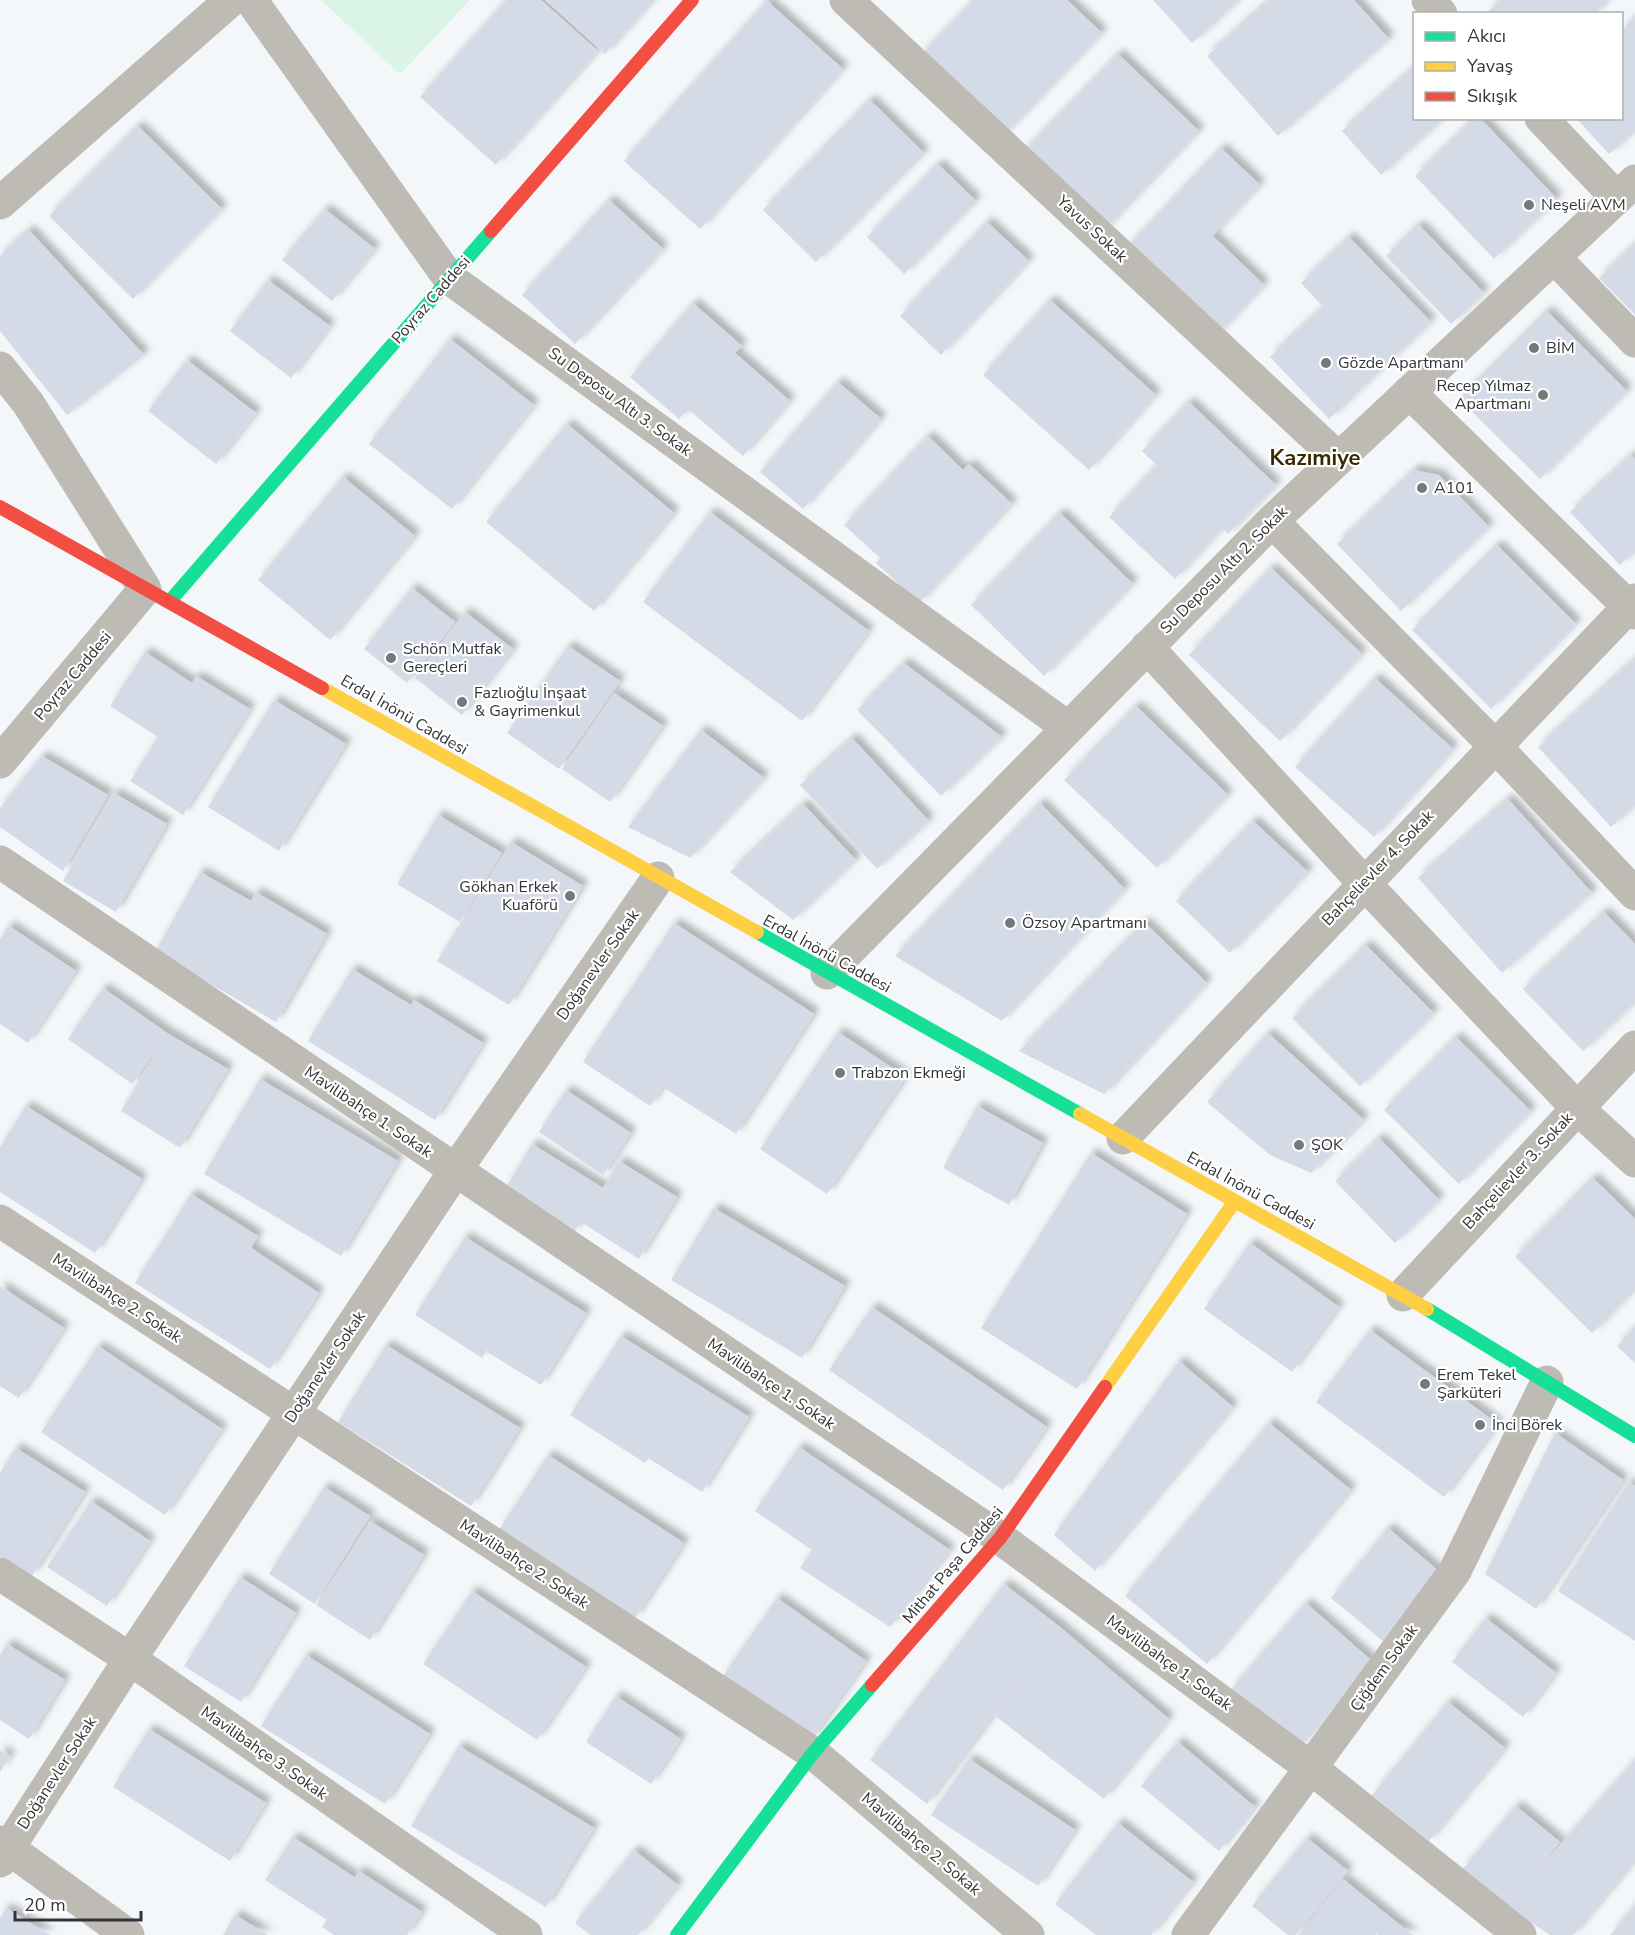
<svg xmlns="http://www.w3.org/2000/svg" width="1635" height="1935" viewBox="0 0 1635 1935" font-family="'Nunito Sans',sans-serif">
<style>
.green{fill:#daf4e6}
.building{fill:#d4dae6;filter:url(#shadow)}
.lines{fill:none;stroke-linecap:round;stroke-linejoin:round}
.street{stroke:#bebbb5;stroke-width:33}
.fast{stroke:#16e098;stroke-width:14}
.slow{stroke:#ffcf43;stroke-width:14}
.jam{stroke:#f24e42;stroke-width:14}
.poi-dot{fill:#77787b;stroke:#fff;stroke-width:2}
.labels{text-anchor:middle;dominant-baseline:central;stroke-width:4.5;stroke-linejoin:round;paint-order:stroke}
.poi-label{font-size:16px;fill:#333437;stroke:#fff;text-anchor:start}
.street-label{font-size:16px;fill:#333437;stroke:#fff}
.district-label{font-size:22px;font-weight:bold;fill:#382900;stroke:#fff}
</style>
<defs>
<filter id="shadow"><feDropShadow dx="5.5" dy="-5.5" stdDeviation="3" flood-color="#0004"/></filter>
</defs>
<rect width="100%" height="100%" fill="#f4f7fa"/>
<path class="green" d="M321,0H470L400,74Z"/>
<path class="building" d="M507,0H541L598,51L496,165L420,97Z
M545,0H653L605,54Z
M974,0H1067L1102,33L1003,136L920,56Z
M1153,0H1239L1192,43Z
M1270,0H1354L1389,39L1278,136L1207,56Z
M1500,0H1608L1594,14H1486Z
M767,1L843,69L700,229L624,161Z
M1635,18V131L1609,154L1576,118H1622V30Z
M1118,54L1199,131L1104,230L1023,152Z
M1411,70L1414,74V118H1444L1381,175L1342,131Z
M870,100L924,153L816,262L763,210Z
M1475,118H1480L1557,199L1494,259L1415,176Z
M138,126L222,209L133,299L49,216Z
M1221,148L1260,185L1206,243L1213,236L1264,285L1216,336L1125,250Z
M938,164L976,201L904,274L867,237Z
M609,200L663,249L575,344L522,295Z
M325,209L375,249L332,301L282,260Z
M987,222L1029,261L941,355L900,316Z
M1419,225L1484,293L1451,324L1386,256Z
M29,230L144,355L67,415L0,331V256Z
M1349,237L1431,322L1329,419L1270,357L1323,307L1301,283Z
M1635,244V315L1599,278Z
M268,280L330,326L291,378L230,331Z
M1050,300L1156,395L1089,470L983,375Z
M693,303L742,346L735,353L790,401L743,456L688,409L679,419L630,377Z
M1547,311L1627,391L1540,479L1459,399Z
M450,339L534,405L452,509L369,444Z
M187,360L256,413L216,464L148,411Z
M838,382L881,419L803,509L760,472Z
M1189,402L1276,485L1228,534L1222,528L1175,579L1109,517L1156,466L1173,481L1142,451Z
M567,424L674,513L594,611L486,522Z
M928,436L963,470L969,464L1012,504L919,603L876,563L880,558L844,525Z
M1631,455L1635,459V551L1620,565L1570,512Z
M1414,470L1439,475L1489,527L1401,611L1337,544Z
M343,477L415,536L330,640L258,580Z
M710,512L869,631L802,721L643,602Z
M1060,513L1133,584L1044,676L971,605Z
M1497,545L1576,624L1491,709L1412,630Z
M1271,568L1362,654L1280,741L1189,655Z
M412,588L455,622L407,683L364,649Z
M465,612L513,649L462,715L415,678Z
M568,646L620,681L559,769L507,733Z
M145,652L192,683L196,676L250,709L183,815L130,781L158,737L110,706Z
M1635,659V805L1611,827L1538,747Z
M904,663L1002,737L941,796L857,710Z
M1375,678L1453,749L1374,837L1295,767Z
M614,693L663,726L610,802L562,769Z
M274,700L346,744L279,851L208,807Z
M1136,706L1228,795L1157,868L1064,780Z
M701,730L764,778L690,858L628,827Z
M852,738L929,821L877,869L800,785Z
M42,756L108,795L63,871L0,827V808Z
M114,793L167,824L116,912L63,881Z
M1508,799L1592,893L1502,973L1418,878Z
M1040,803L1125,889L1002,1021L895,956Z
M803,804L856,860L793,920L730,872Z
M438,815L502,853L460,922L397,884Z
M1253,821L1308,872L1230,953L1176,901Z
M511,842L583,886L509,1005L437,961Z
M200,872L251,901L256,892L327,934L276,1022L155,952Z
M1604,912L1635,944V1002L1583,1051L1523,989Z
M1144,922L1207,983L1104,1094L1019,1051Z
M674,923L814,1014L736,1134L664,1088L669,1078L650,1106L583,1062Z
M9,926L76,971L28,1043L0,1024V939Z
M1366,945L1434,1013L1360,1086L1292,1018Z
M352,969L411,1005L414,1000L483,1043L435,1120L308,1041Z
M103,988L167,1033L228,1069L180,1148L121,1111L164,1039L132,1084L68,1039Z
M838,1032L906,1077L827,1194L760,1149Z
M1268,1033L1364,1120L1311,1173L1270,1155L1207,1102Z
M1456,1037L1531,1111L1459,1184L1384,1110Z
M260,1079L398,1161L341,1256L204,1174Z
M566,1090L631,1133L603,1175L539,1132Z
M26,1106L142,1179L95,1253L0,1192V1147Z
M977,1106L1043,1143L1009,1205L943,1168Z
M1379,1138L1439,1200L1395,1243L1335,1181Z
M532,1144L603,1188L619,1161L677,1197L639,1259L581,1222L574,1232L505,1189Z
M1091,1153L1187,1214L1077,1389L981,1328Z
M1593,1178L1635,1219V1289L1592,1333L1515,1257Z
M191,1194L258,1236L251,1248L319,1293L270,1369L135,1283Z
M714,1208L845,1286L802,1358L671,1280Z
M465,1237L586,1313L541,1385L487,1352L499,1330L482,1358L415,1315Z
M1250,1243L1339,1307L1292,1372L1204,1309Z
M0,1286L64,1328L19,1398L0,1386Z
M872,1307L1047,1427L1003,1490L829,1370Z
M1635,1327V1363L1617,1346Z
M1370,1330L1498,1424L1444,1497L1316,1402Z
M621,1336L749,1417L702,1492L648,1458L645,1463L570,1415Z
M386,1345L520,1428L471,1506L338,1422Z
M98,1346L222,1429L165,1515L41,1432Z
M1179,1361L1233,1407L1095,1571L1054,1535Z
M1269,1423L1351,1490L1207,1664L1125,1596Z
M1555,1433L1623,1480L1536,1609L1485,1574Z
M799,1447L950,1550L890,1627L800,1568L812,1550L755,1511Z
M16,1448L85,1492L32,1576L0,1556V1473Z
M548,1455L684,1543L635,1618L499,1530Z
M1629,1482L1635,1486V1641L1558,1591Z
M324,1487L370,1516L315,1604L269,1574Z
M91,1501L150,1541L107,1606L47,1567Z
M370,1521L424,1555L370,1640L316,1605Z
M1388,1528L1442,1574L1385,1643L1331,1598Z
M240,1577L296,1613L241,1702L184,1666Z
M1004,1584L1060,1627L1169,1719L1104,1799L995,1716L1031,1665L927,1804L870,1760Z
M472,1591L586,1667L537,1740L423,1664Z
M777,1598L866,1661L812,1739L723,1676Z
M1306,1603L1373,1662L1298,1748L1231,1689Z
M1486,1618L1556,1673L1523,1717L1452,1662Z
M7,1644L65,1680L29,1739L0,1720V1655Z
M306,1655L430,1734L385,1804L261,1726Z
M616,1696L681,1739L651,1784L586,1742Z
M1448,1702L1505,1748L1429,1841L1372,1795Z
M149,1729L266,1803L230,1861L113,1787Z
M1178,1742L1255,1807L1219,1851L1141,1786Z
M459,1746L594,1828L546,1907L411,1826Z
M0,1750L10,1756L0,1772Z
M969,1759L1075,1830L1038,1886L931,1815Z
M1635,1760V1860L1573,1935H1550L1506,1906L1462,1870L1516,1806L1560,1842L1529,1880Z
M1118,1823L1193,1882L1151,1935H1096L1055,1904Z
M293,1837L354,1877L341,1898L359,1871L422,1912L407,1935H334L322,1927L327,1920L265,1880Z
M1307,1838L1348,1871L1296,1935H1288L1252,1906Z
M634,1850L678,1885L638,1935H590L575,1923Z
M1343,1879L1390,1917L1413,1935H1377L1380,1930L1376,1935H1298Z
M1635,1905V1935H1610Z
M6,1908L50,1935H0V1918Z
M235,1915L268,1935H223Z"/>
<g class="lines">
<path class="street" d="M251,0L449,278L1067,727
M846,0L1338,458
M1428,0L1441,14
M1541,118L1617,198
M0,203L231,0
M1554,257L1635,341
M0,368L28,403L145,589L0,762
M1409,392L1635,613
M1272,521L1495,746L1635,894
M1147,647L1364,883L1577,1108L1635,1161
M0,862L1000,1538L1311,1768L1520,1935
M827,973L1272,521L1635,181
M1123,1138L1635,600
M0,1221L813,1753L1028,1935
M1403,1295L1635,1047
M0,1574L130,1659L526,1935
M0,1842L128,1935
M0,1861L130,1659L455,1171L658,878
M1188,1935L1455,1571L1547,1382"/>
<path class="fast" d="M170,601L491,231
M757,932L1080,1114
M1427,1309L1635,1436
M677,1935L813,1753L872,1685"/>
<path class="slow" d="M322,688L757,932
M1080,1114L1427,1309
M1105,1387L1235,1201"/>
<path class="jam" d="M491,231L692,0
M0,507L322,688
M872,1685L1000,1538L1105,1387"/>
</g>
<g class="poi-dot">
<circle cx="1529" cy="205" r="6"/>
<circle cx="1534" cy="348" r="6"/>
<circle cx="1326" cy="363" r="6"/>
<circle cx="1543" cy="395" r="6"/>
<circle cx="1422" cy="488" r="6"/>
<circle cx="391" cy="658" r="6"/>
<circle cx="462" cy="702" r="6"/>
<circle cx="570" cy="896" r="6"/>
<circle cx="1010" cy="923" r="6"/>
<circle cx="840" cy="1073" r="6"/>
<circle cx="1299" cy="1145" r="6"/>
<circle cx="1425" cy="1384" r="6"/>
<circle cx="1480" cy="1425" r="6"/>
</g>
<g class="labels">
<g class="poi-label">
<text x="1541" y="205">Neşeli AVM</text>
<text x="1546" y="348">BİM</text>
<text x="1338" y="363">Gözde Apartmanı</text>
<text x="1531" y="386" text-anchor="end">Recep Yılmaz<tspan x="1531" dy="18">Apartmanı</tspan></text>
<text x="1434" y="488">A101</text>
<text x="403" y="649">Schön Mutfak<tspan x="403" dy="18">Gereçleri</tspan></text>
<text x="474" y="693">Fazlıoğlu İnşaat<tspan x="474" dy="18">&amp; Gayrimenkul</tspan></text>
<text x="558" y="887" text-anchor="end">Gökhan Erkek<tspan x="558" dy="18">Kuaförü</tspan></text>
<text x="1022" y="923">Özsoy Apartmanı</text>
<text x="852" y="1073">Trabzon Ekmeği</text>
<text x="1311" y="1145">ŞOK</text>
<text x="1437" y="1375">Erem Tekel<tspan x="1437" dy="18">Şarküteri</tspan></text>
<text x="1492" y="1425">İnci Börek</text>
</g>
<g class="street-label">
<text transform="translate(1092 229) rotate(43)">Yavus Sokak</text>
<text transform="translate(431 300) rotate(-49)">Poyraz Caddesi</text>
<text transform="translate(620 402) rotate(36)">Su Deposu Altı 3. Sokak</text>
<text transform="translate(1224 570) rotate(-45)">Su Deposu Altı 2. Sokak</text>
<text transform="translate(73 676) rotate(-50)">Poyraz Caddesi</text>
<text transform="translate(404 715) rotate(30)">Erdal İnönü Caddesi</text>
<text transform="translate(1378 868) rotate(-46)">Bahçelievler 4. Sokak</text>
<text transform="translate(827 954) rotate(29)">Erdal İnönü Caddesi</text>
<text transform="translate(598 965) rotate(-55)">Doğanevler Sokak</text>
<text transform="translate(368 1112) rotate(34)">Mavilibahçe 1. Sokak</text>
<text transform="translate(1518 1171) rotate(-47)">Bahçelievler 3. Sokak</text>
<text transform="translate(1251 1191) rotate(29)">Erdal İnönü Caddesi</text>
<text transform="translate(117 1298) rotate(33)">Mavilibahçe 2. Sokak</text>
<text transform="translate(325 1367) rotate(-56)">Doğanevler Sokak</text>
<text transform="translate(771 1384) rotate(34)">Mavilibahçe 1. Sokak</text>
<text transform="translate(524 1564) rotate(33)">Mavilibahçe 2. Sokak</text>
<text transform="translate(953 1565) rotate(-50)">Mithat Paşa Caddesi</text>
<text transform="translate(1169 1663) rotate(36)">Mavilibahçe 1. Sokak</text>
<text transform="translate(1384 1668) rotate(-54)">Çiğdem Sokak</text>
<text transform="translate(264 1753) rotate(35)">Mavilibahçe 3. Sokak</text>
<text transform="translate(57 1773) rotate(-57)">Doğanevler Sokak</text>
<text transform="translate(921 1844) rotate(40)">Mavilibahçe 2. Sokak</text>
</g>
<g class="district-label">
<text x="1315" y="458">Kazımiye</text>
</g>
</g>
<rect x="1413" y="12" width="210" height="108" fill="#ffffff" stroke="#adaeaf" stroke-width="1.5"/>
<rect x="1425" y="32" width="30" height="9" fill="#16e098" stroke="#adaeaf" stroke-width="1.5"/>
<text x="1467" y="42" font-size="18" fill="#333437">Akıcı</text>
<rect x="1425" y="62" width="30" height="9" fill="#ffcf43" stroke="#adaeaf" stroke-width="1.5"/>
<text x="1467" y="72" font-size="18" fill="#333437">Yavaş</text>
<rect x="1425" y="92" width="30" height="9" fill="#f24e42" stroke="#adaeaf" stroke-width="1.5"/>
<text x="1467" y="102" font-size="18" fill="#333437">Sıkışık</text>
<path d="M15 1911v9h126v-9" fill="none" stroke="#333437" stroke-width="3"/>
<text x="24" y="1911" font-size="18" fill="#333437" stroke="#ffffff" stroke-width="4.5" paint-order="stroke">20 m</text>
</svg>
